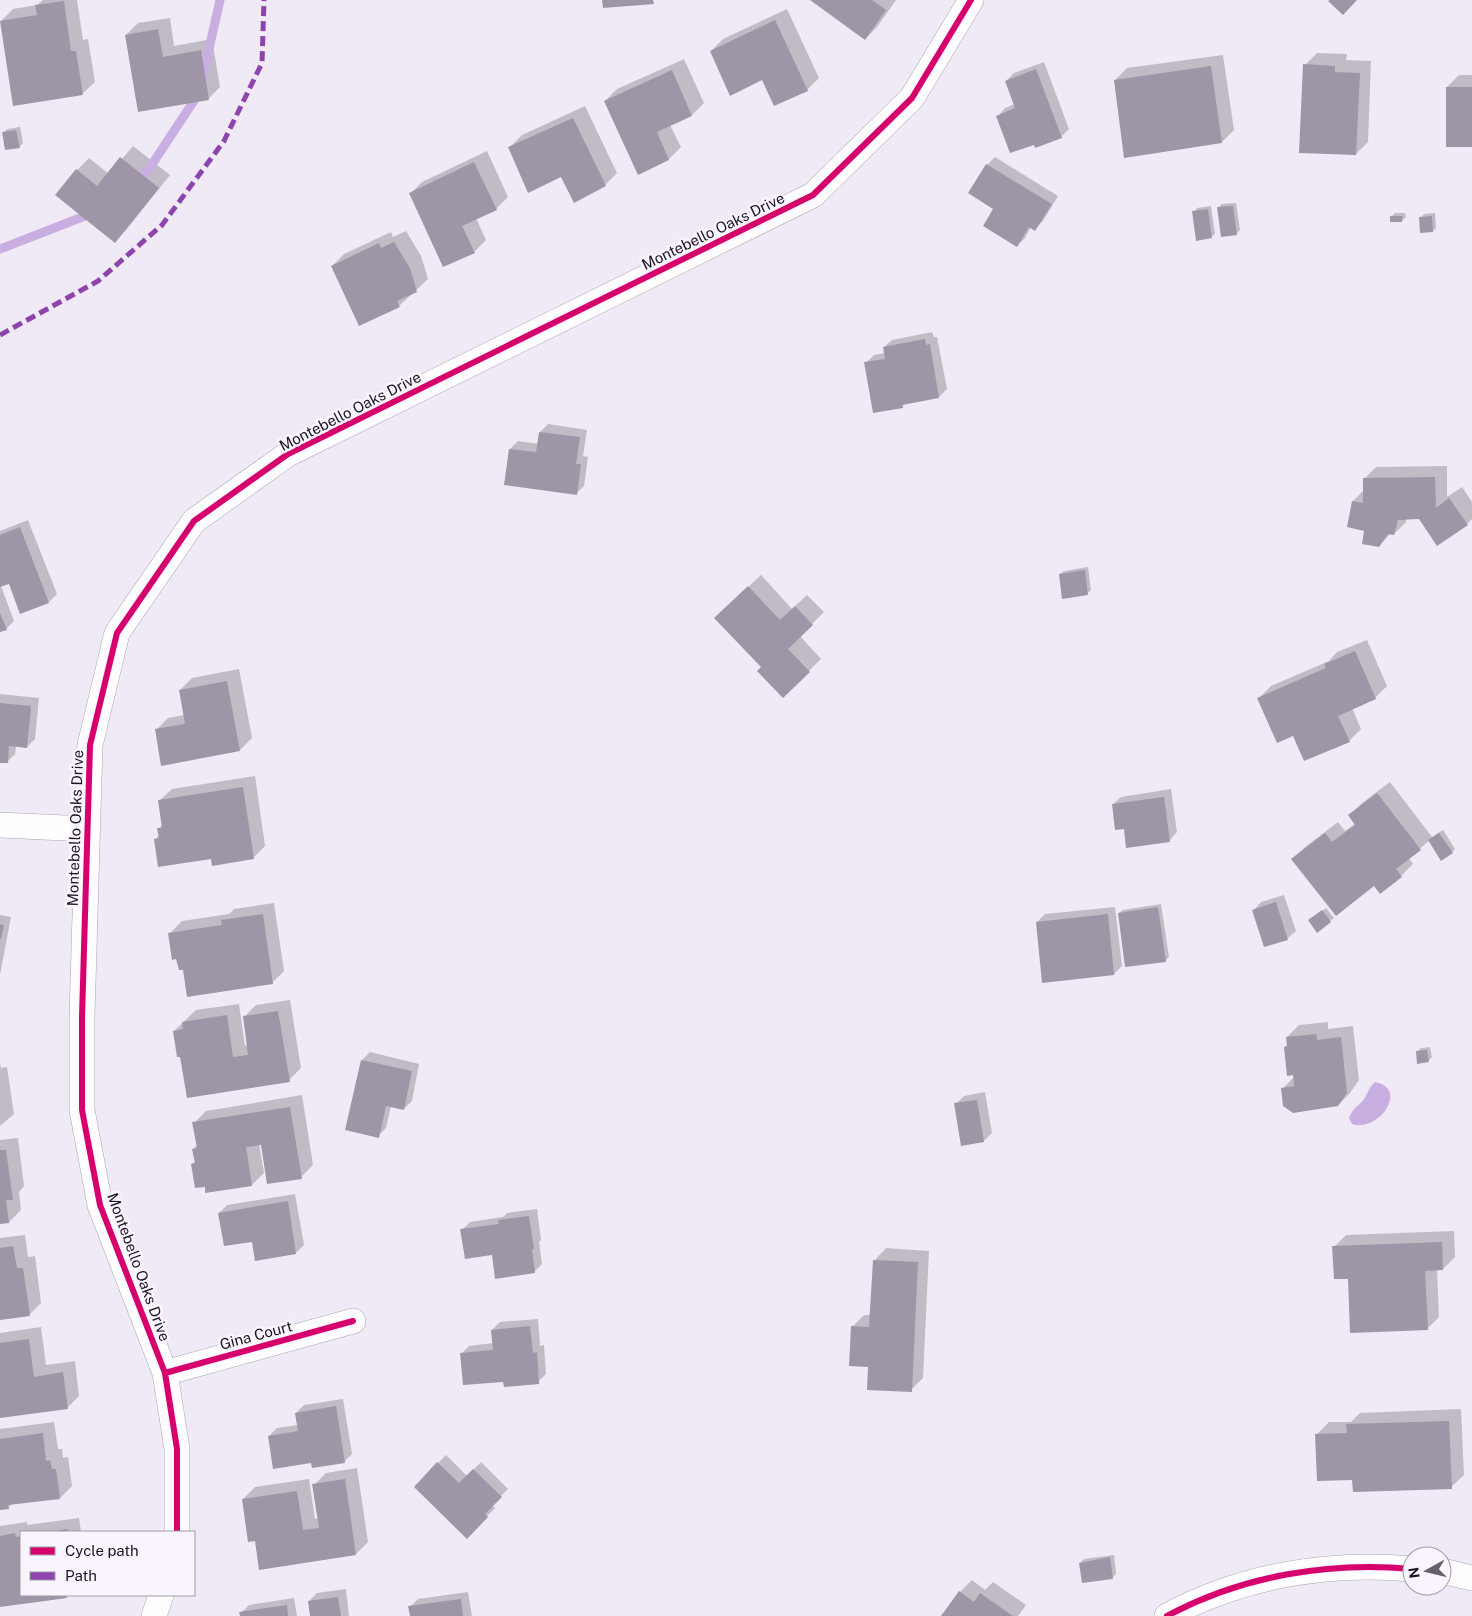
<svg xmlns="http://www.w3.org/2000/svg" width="1472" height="1616" viewBox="0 0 1472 1616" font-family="'Public Sans',sans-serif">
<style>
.water{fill:#c9aee2}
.shadow{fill:#0003}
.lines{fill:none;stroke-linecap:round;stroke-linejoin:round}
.stream{stroke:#c9aee2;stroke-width:9}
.building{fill:#9e95a6}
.street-casing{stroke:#aaa6af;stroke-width:26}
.street{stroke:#fdfcfe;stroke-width:25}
.quiet{stroke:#8e44ad;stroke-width:5;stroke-dasharray:10 5;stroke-linecap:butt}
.cycleway-casing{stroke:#f9f4fe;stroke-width:9}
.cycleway{stroke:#d6006c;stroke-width:6}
.labels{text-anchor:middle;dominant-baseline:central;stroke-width:5;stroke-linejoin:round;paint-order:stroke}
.street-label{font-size:15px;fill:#1a161e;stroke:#f9f4fe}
</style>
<rect width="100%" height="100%" fill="#f0eaf6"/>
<path class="water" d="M1375,1082C1410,1089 1378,1133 1352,1124L1349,1118C1353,1107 1358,1107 1364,1099C1368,1093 1369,1087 1375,1082Z"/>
<path class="shadow" d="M43,0H77L83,40L88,39L95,82L82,94L1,21L13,9L37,5Z
M812,0H896L877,27L865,39Z
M787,9L819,78L807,90L763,79L711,51L723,39Z
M170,18L174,46L212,39L220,87L208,99L126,35L138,23Z
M1317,53L1347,54L1346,60L1371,61L1368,142L1356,154L1305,65Z
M1223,55L1234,130L1222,142L1115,80L1127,68Z
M684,59L704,103L692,115L670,125L681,147L669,159L638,173L605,101L617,89Z
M1044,62L1069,129L1061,137L1035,143L998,116L1005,108L1015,104L1006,81L1014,73Z
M1459,75H1472V146L1447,87Z
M585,106L617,173L605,185L561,175L510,147L522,135Z
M20,127L23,143L19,147L4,133L7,129Z
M133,146L170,175L127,229L115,241L77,170L89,158L109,174Z
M487,151L508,197L496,209L476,218L486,240L474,252L410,194L422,182Z
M995,157L1058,196L1043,221L1035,229L1031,227L1025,238L1017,246L995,209L987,165Z
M1236,203L1240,230L1236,234L1218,208L1222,204Z
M1211,206L1215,234L1211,237L1194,212L1197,208Z
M1395,213H1405L1406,217L1402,221L1391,217Z
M1435,213L1436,228L1433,231L1421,218L1424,214Z
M406,231L421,256L428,279L399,306L360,324L332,266L344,254L391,232L393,237Z
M932,332L934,337H937L947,389L939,397L906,403L902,407L866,363L874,355L885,353L884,347L892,340Z
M548,424L587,430L583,456L588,457L584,486L576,494L510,449L518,441L539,444L540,432Z
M1447,466V497L1462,487L1472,502V519L1467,524L1420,518H1406V522L1394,534L1391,533L1379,546L1365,530L1353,501L1364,490V479L1376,467Z
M28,520L57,594L49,602L21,612L10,582L1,586L14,621L6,629L0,631V531Z
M1088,567L1091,590L1087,594L1060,574L1064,571Z
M761,575L792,609L807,595L824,612L800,636L821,659L783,696L763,667L728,606Z
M1367,640L1387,686L1375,698L1352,708L1361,729L1349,741L1259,698L1271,686L1329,661L1337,652Z
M239,669L252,738L240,750L156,730L168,718L184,715L180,690L192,678Z
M0,694L39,698L35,739L27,747L16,746L15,754L7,762L0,761Z
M255,776L265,846L253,858L155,840L159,835L158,829L163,824L159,801L172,789Z
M1390,782L1432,837L1443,830L1455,849L1452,852L1430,840L1409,858L1413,864L1401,876L1380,892L1375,885L1293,859L1305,847L1338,822L1345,831L1356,823L1350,815L1362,803Z
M1171,789L1177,832L1170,840L1125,828L1113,804L1121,797Z
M1284,895L1296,931L1288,938L1265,946L1254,910L1261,902Z
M274,903L284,971L272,983L185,968L170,933L182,921L229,914L234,909Z
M1161,904L1169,957L1165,961L1119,913L1123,910Z
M1115,907L1122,966L1114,974L1037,922L1045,914Z
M1326,908L1334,918L1330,921L1313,917Z
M0,915L11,917L0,975Z
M290,1000L301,1068L289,1080L181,1056L174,1031L196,1010L239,1004L245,1046L248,1045L244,1017L256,1005Z
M1328,1022V1029L1353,1026L1359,1080L1350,1093L1338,1105L1283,1088L1295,1076L1285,1047L1288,1044L1287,1037L1299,1025Z
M1430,1047L1432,1057L1428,1061L1417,1052L1421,1048Z
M370,1052L419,1064L412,1101L404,1109L391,1106L386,1128L378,1136L362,1060Z
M0,1063L1,1068L7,1067L14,1114L0,1126Z
M985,1092L992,1133L984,1141L962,1144L956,1104L964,1096Z
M302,1095L313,1165L301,1177L262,1144H259L264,1173L252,1185L206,1186L192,1164L196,1161L193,1149L197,1145L194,1123L206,1111Z
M18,1138L24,1186L19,1192L21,1210L9,1222L0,1223V1140Z
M295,1194L304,1245L296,1253L253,1240L219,1213L227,1205Z
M537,1209L541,1240L539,1242L542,1264L534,1272L493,1254L462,1230L470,1222L503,1217L507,1213Z
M1454,1231L1455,1257L1443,1269H1437L1439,1317L1427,1329L1349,1278L1334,1247L1346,1235Z
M25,1235L28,1257L35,1256L41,1303L29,1315L0,1319V1238Z
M886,1248L929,1251L923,1378L911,1390L852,1327L864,1315H871L874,1261Z
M538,1319L540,1346L544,1345L546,1374L538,1382L504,1381L461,1354L469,1346L493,1343L492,1330L500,1322Z
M41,1327L46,1365L75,1361L79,1396L67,1408L0,1417V1333Z
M343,1399L352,1454L344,1462H312L269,1436L277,1428L298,1425L296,1413L304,1405Z
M1461,1409L1464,1475L1451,1487L1353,1479L1317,1434L1329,1422H1351L1360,1413Z
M54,1422L58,1449H62L63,1458L68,1457L72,1486L60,1498L12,1504L8,1508L0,1509V1429Z
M446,1455L467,1476L481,1462L508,1489L492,1505L495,1508L467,1537L415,1487Z
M357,1468L368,1542L356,1554L256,1540L243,1499L255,1487L309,1479L315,1519L319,1518L314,1485L326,1473Z
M79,1518L81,1532H21V1595H68L66,1596L0,1606V1526L27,1522V1525Z
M1114,1555L1116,1574L1113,1577L1080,1563L1084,1559Z
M972,1580L985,1590L993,1582L1026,1605L1018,1616H943L960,1592Z
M346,1589L349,1616H312L309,1601L317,1593Z
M468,1592L472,1616H411L410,1607L418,1599Z
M294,1598L297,1616H241V1613L249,1605Z"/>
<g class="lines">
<path class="stream" d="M202,80L220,0
M133,182L147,172L199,93
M0,249L85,216L92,211"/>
</g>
<path class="building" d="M602,0H653L654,4L603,8Z
M810,0H872L886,10L865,40Z
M1330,0H1357L1343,15L1328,1Z
M64,1L71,51H76L83,95L13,106L0,21L37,15L35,5Z
M775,20L808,91L774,106L762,80L730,96L710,51Z
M158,29L163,57L201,50L209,100L138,112L125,35Z
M1303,64L1335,66V72L1360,73L1356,155L1299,153Z
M1211,66L1222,143L1124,158L1114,80Z
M1036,69L1062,138L1035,148L1034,145L1010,153L996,116L1015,108L1005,81Z
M672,70L692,116L657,132L669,160L638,175L604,101Z
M1446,87H1472V147H1446Z
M573,118L606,186L574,203L561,177L528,193L508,147Z
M16,130L20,148L5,150L2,132Z
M120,157L159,188L115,243L55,195L76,169L97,186Z
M474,162L497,210L462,226L475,253L443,267L409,193Z
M986,164L1052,204L1035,231L1029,227L1017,247L983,226L993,209L968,193Z
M1233,206L1237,235L1221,237L1217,207Z
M1208,209L1212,238L1196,241L1192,211Z
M1390,216H1402V222H1390Z
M1432,216L1433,232L1420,233L1419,217Z
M394,242L410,268L417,292L397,301L400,307L359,326L331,266L379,243L381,248Z
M925,339L926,345L930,344L939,398L902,405L903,408L873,413L864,362L885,359L883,347Z
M539,432L580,437L576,464H581L577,495L504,485L509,449L536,452Z
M1435,477L1436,508L1449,498L1468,525L1437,546L1419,519L1398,520L1394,535L1388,534L1379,547L1362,544L1364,531L1347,527L1352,501L1363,503V478Z
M20,527L49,603L20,614L9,584L0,587V535Z
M1085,570L1088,595L1062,599L1059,574Z
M748,586L780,620L795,606L813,625L788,649L810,672L783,698L757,671L761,667L714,618Z
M0,613L7,630L0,632Z
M1355,651L1376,699L1338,716L1350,742L1304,761L1293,736L1277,743L1257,698L1326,668L1324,664Z
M227,681L240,751L161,766L155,729L185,724L179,690Z
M0,703L31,706L27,748L9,746L8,763H0Z
M243,787L254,859L212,866L211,859L158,867L154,839L159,838L157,828H162L158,800Z
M1377,793L1421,850L1396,869L1402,877L1380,894L1374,886L1336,916L1291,859L1325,833L1332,842L1355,825L1348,815Z
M1164,797L1170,842L1126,848L1124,829L1115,830L1112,804Z
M1439,833L1453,853L1441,861L1428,840Z
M1276,902L1288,940L1264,947L1252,910Z
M1158,907L1166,962L1125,967L1118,913Z
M1322,910L1331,922L1317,933L1308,920Z
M263,914L273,984L187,997L183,970H179L176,959L172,960L168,933L222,925L221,920Z
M1108,914L1114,975L1042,983L1036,922Z
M0,924L4,925L1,939H0Z
M278,1011L290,1082L187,1098L180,1057H177L173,1031L183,1029L182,1022L227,1015L233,1057L248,1055L243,1016Z
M1316,1034L1317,1040L1341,1037L1347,1093L1338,1106L1293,1113L1283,1106L1281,1088L1294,1086L1293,1075L1287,1076L1284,1047L1287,1046L1286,1037Z
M1427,1050L1429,1062L1417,1064L1416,1051Z
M361,1060L412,1071L404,1110L386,1106L379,1138L345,1130Z
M977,1100L984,1142L961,1146L954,1103Z
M290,1107L302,1179L267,1184L261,1145L246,1147L252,1186L205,1193V1187L195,1188L191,1164L195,1163L192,1149L197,1148L192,1122Z
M0,1150H6L13,1200H6L9,1223L0,1224Z
M288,1201L296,1254L255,1261L252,1242L224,1246L218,1213Z
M529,1216L534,1249H532L535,1273L495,1279L492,1255L465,1259L460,1229L499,1224L498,1220Z
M1442,1242L1443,1270L1425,1271L1428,1330L1350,1333L1348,1279H1334L1332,1246Z
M13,1246L17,1268H23L30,1316L0,1320V1248Z
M873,1260L918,1262L912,1392L867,1390L868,1367L849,1366L851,1326L869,1327Z
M530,1326L533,1353L537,1352L539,1384L504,1387L503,1382L463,1385L460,1353L493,1350L491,1330Z
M29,1339L34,1377L63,1372L68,1409L0,1418V1343Z
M336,1406L345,1463L312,1468L311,1463L273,1469L268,1436L298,1431L295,1413Z
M1449,1421L1452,1489L1353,1492L1352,1480L1317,1481L1315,1434L1347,1433L1346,1424Z
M43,1433L46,1461L50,1460L52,1469H56L60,1499L8,1505L9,1509L0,1510V1439Z
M437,1462L459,1483L473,1469L502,1497L485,1514L488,1517L467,1539L414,1487Z
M345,1479L356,1555L259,1570L255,1541L248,1542L242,1499L297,1491L303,1530L319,1528L312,1484Z
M67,1529L68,1532H55V1531Z
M15,1533L16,1537L21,1536V1595H66L67,1598L0,1607V1536Z
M1110,1557L1113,1579L1082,1583L1079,1563Z
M959,1591L974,1602L980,1593L1013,1616H941Z
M338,1597L341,1616H310L308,1601Z
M461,1599L463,1616H410L408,1606Z
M287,1605L288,1616H240L239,1612Z"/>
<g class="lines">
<defs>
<path id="street" d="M0,825L86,829
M165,1373L353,1321
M177,1532V1449L165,1373L100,1205L82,1110V1017L90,745L117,633L194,521L288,454L813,195L912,98L971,0
M1442,1571L1472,1578
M154,1616L161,1595
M1167,1616C1241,1576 1329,1561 1412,1569"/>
</defs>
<use href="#street" class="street-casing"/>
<use href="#street" class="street"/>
<path class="quiet" d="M0,335L98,281L162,225L224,141L262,63L264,0"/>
<defs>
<path id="cycleway" d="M165,1373L353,1321
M177,1532V1449L165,1373L100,1205L82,1110V1017L90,745L117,633L194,521L288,454L813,195L912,98L971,0
M1167,1616C1241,1576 1329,1561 1412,1569"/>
</defs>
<use href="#cycleway" class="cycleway-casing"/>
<use href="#cycleway" class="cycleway"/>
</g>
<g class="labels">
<g class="street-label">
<text transform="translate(713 231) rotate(-26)">Montebello Oaks Drive</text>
<text transform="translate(350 411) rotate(-27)">Montebello Oaks Drive</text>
<text transform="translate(75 828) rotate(-88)">Montebello Oaks Drive</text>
<text transform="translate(139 1267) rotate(70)">Montebello Oaks Drive</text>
<text transform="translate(256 1335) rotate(-15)">Gina Court</text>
</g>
</g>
<rect x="20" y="1531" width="175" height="65" fill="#f9f4fe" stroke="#a09ba4"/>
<rect x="30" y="1547" width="25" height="8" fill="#d6006c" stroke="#a09ba4"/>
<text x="65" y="1556" font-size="15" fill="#1a161e">Cycle path</text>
<rect x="30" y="1572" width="25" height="8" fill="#8e44ad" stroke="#a09ba4"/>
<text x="65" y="1581" font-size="15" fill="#1a161e">Path</text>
<g transform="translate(1427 1571) rotate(262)"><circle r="24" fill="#f9f4fe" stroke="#a09ba4"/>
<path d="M0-4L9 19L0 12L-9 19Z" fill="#65606a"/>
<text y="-8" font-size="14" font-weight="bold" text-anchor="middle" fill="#1a161e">N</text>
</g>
</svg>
